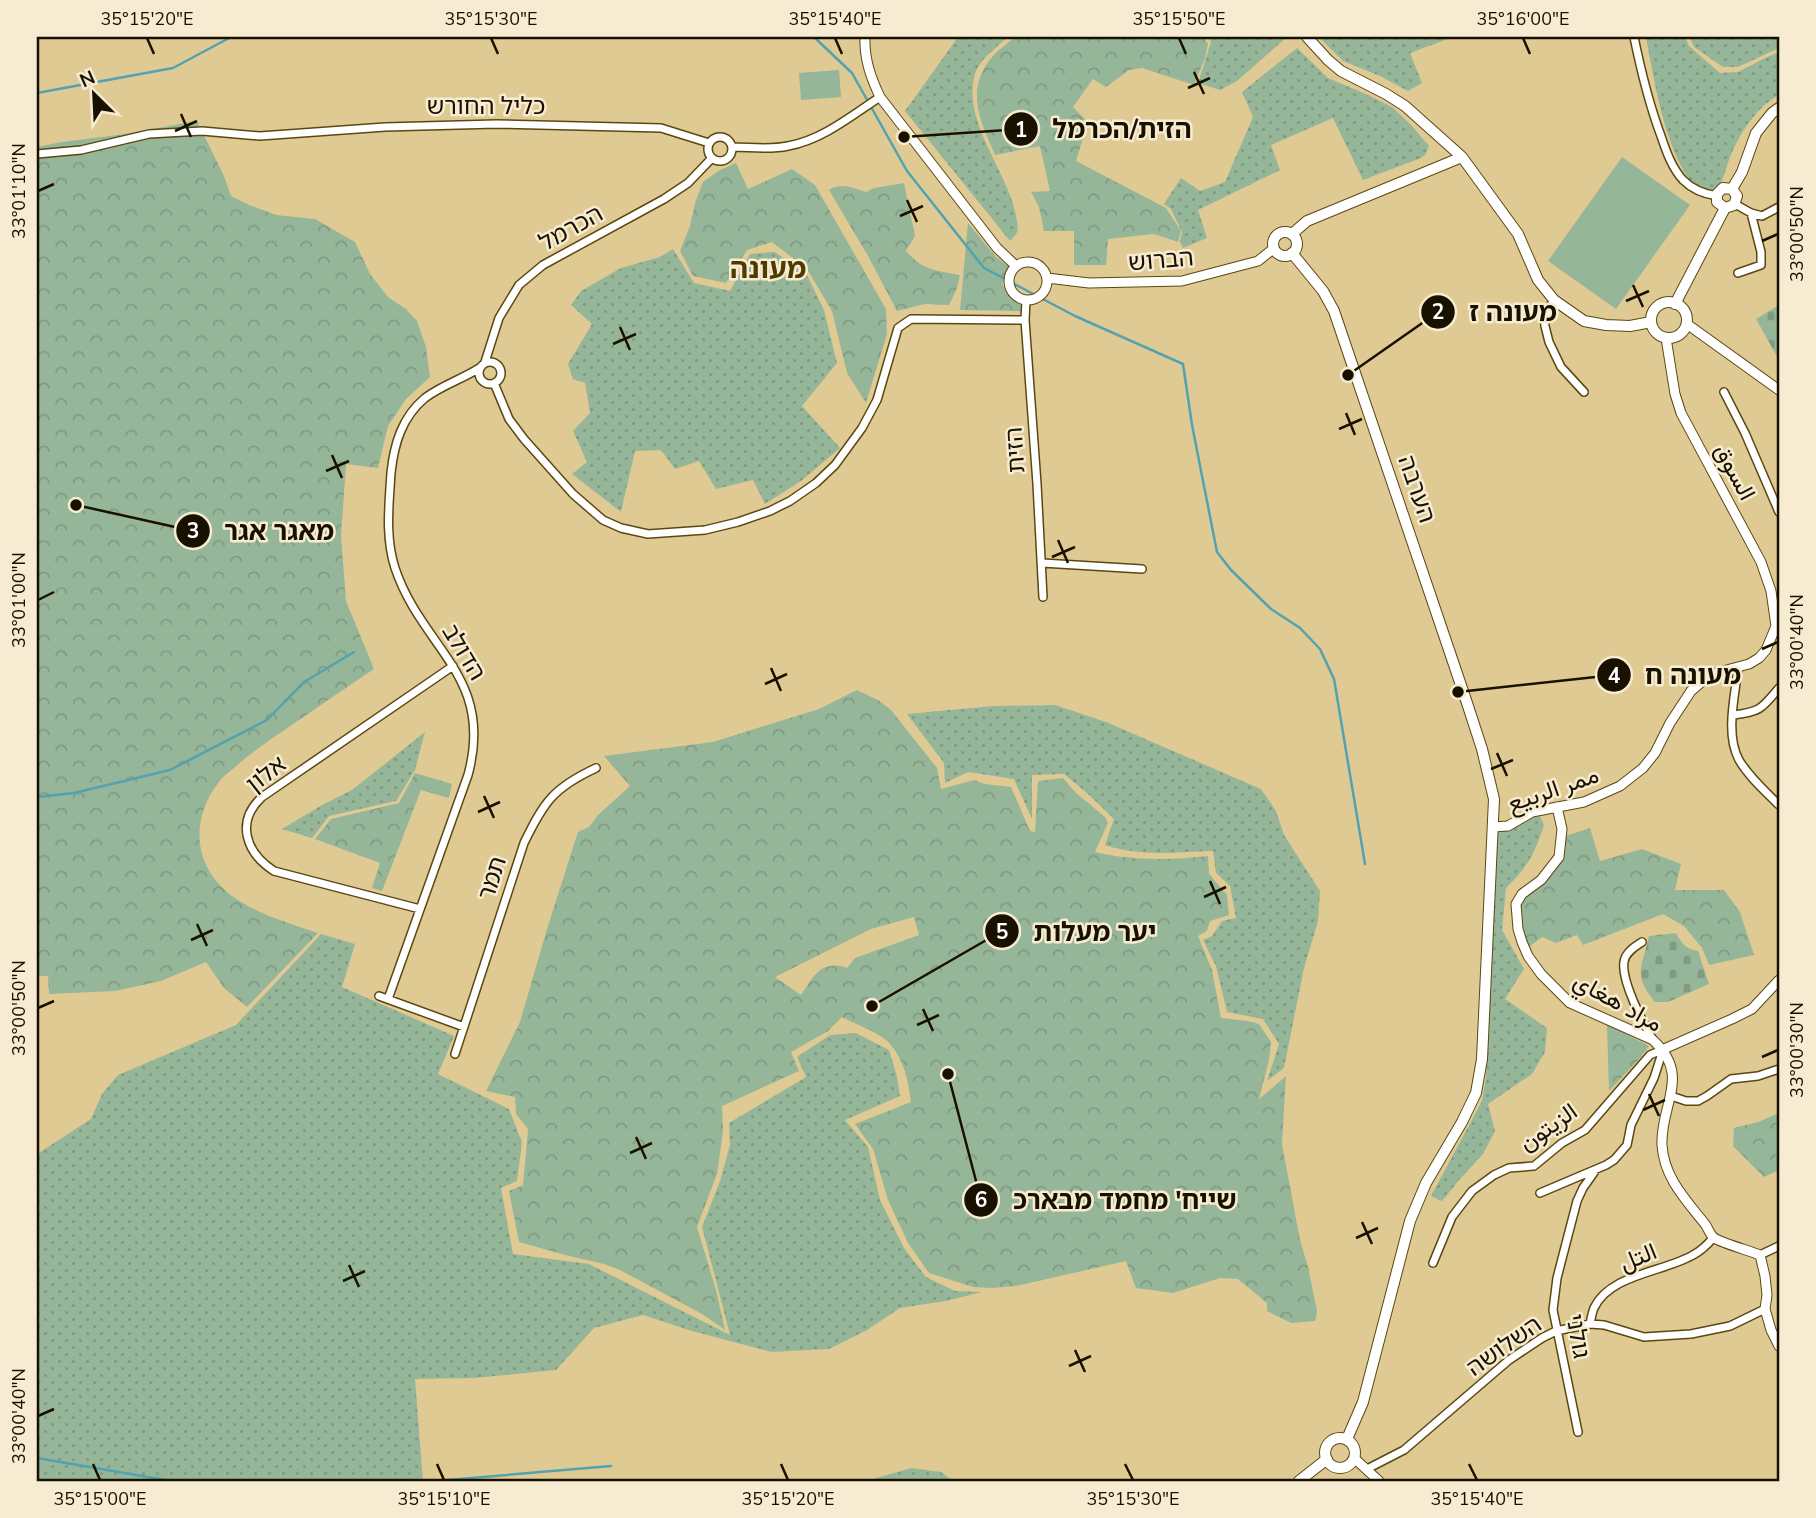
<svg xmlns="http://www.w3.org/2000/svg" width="1816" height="1518" viewBox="0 0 1816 1518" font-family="'Nunito Sans',Vazirmatn,'Noto Sans Hebrew',sans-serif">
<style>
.grass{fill:url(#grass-dots)}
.forest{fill:url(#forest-crowns);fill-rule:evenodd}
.cemetery{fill:url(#cemetery-stones)}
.pitch{fill:#95b699}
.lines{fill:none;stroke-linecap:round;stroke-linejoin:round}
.stream{stroke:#52a3af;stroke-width:2.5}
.minor-casing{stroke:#5b4710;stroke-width:10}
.tertiary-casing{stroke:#5b4710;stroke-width:11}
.secondary-casing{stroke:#5b4710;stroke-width:12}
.minor{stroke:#fff;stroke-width:7}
.tertiary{stroke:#fff;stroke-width:9}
.secondary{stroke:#fff;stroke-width:10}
.ticks{fill:none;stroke:#191100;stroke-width:2.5}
.labels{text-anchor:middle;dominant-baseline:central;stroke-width:5;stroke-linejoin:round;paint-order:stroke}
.street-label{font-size:24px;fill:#191100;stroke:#f7ecd1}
.quarter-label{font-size:28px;font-weight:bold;fill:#4f3b00;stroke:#f7ecd1}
.leader{fill:none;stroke:#191100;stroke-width:2.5}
.callout-dot{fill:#191100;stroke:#f7ecd1;stroke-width:2.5}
.mark-label{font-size:21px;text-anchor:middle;font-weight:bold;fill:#fff}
.callout-label{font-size:26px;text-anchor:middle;font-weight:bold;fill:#191100;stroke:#f7ecd1;stroke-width:5;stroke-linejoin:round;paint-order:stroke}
.neatline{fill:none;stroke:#191100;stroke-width:2.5}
.ticks-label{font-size:18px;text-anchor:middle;fill:#191100}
</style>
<defs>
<pattern id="grass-dots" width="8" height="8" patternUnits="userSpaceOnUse" patternTransform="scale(1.75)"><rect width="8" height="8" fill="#95b699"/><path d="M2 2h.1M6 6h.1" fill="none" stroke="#809b82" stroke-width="1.8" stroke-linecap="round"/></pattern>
<pattern id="forest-crowns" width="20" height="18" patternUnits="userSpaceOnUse" patternTransform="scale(1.75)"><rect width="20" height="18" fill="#95b699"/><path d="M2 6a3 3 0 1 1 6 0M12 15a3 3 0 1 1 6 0" fill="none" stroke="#809b82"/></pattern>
<pattern id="cemetery-stones" width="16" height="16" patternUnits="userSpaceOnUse" patternTransform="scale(1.75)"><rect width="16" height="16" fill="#95b699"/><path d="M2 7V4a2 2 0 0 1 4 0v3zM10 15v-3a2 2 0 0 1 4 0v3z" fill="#809b82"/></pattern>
</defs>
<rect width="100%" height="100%" fill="#e0ca94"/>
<path class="grass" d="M958,37H1007C995,50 978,59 974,78C964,122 1005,169 1015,211C1016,217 1019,226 1017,232C1016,236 1012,238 1010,241L905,111Z
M1208,37H1287L1237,81L1220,90L1198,83L1211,42Z
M1319,37H1453L1410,53L1422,83L1408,91L1380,76L1343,61Z
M1646,37H1685L1689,46L1720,73L1738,72L1767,57L1779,52V95C1756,107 1738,136 1729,160C1725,171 1722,185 1714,195C1713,195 1704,193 1703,192C1668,171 1653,75 1646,37Z
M1690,37H1779V48L1738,67H1723L1694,47Z
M1297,48L1328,78L1368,95L1392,107L1411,125L1429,146L1426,154L1421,158L1363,180L1333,118L1271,145L1280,170L1198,210L1207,238L1183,248L1180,241L1182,232L1171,209L1164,204L1181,178L1200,191L1225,182L1253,117L1242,92Z
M673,249L694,283L730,291L750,254L775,252L807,275L824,310L837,363L802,406L840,448L801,481L765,504L753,480L716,489L699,461L675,469L661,450L635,451L621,512L572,474L587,462L573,431L590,413L585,383L573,379L568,364L592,324L571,305L581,291L621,268L660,257Z
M1055,705L1106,722L1261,789L1276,811L1284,835L1320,891L1318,921L1304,968L1284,1068L1267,1081L1279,1044L1263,1019L1227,1012L1216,966L1203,940L1212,936L1222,921L1236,918L1230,886L1216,873L1213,851C1178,852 1140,857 1105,845L1114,819L1087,793L1064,774L1032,775V819L1014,779L968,772L945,783L944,763L907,714L993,706Z
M425,732L415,770L396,801L329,816L312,838L282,829L324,804L352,790Z
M1538,812L1544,825C1534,855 1529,865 1506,888L1502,930L1524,969L1505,999L1547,1028L1545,1052L1532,1074L1488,1104L1495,1131L1483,1154L1460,1179L1442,1201L1431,1196L1482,1101L1486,1078L1496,834Z
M321,934L355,944L342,987L454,1036L438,1074L509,1109L522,1142L517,1181L501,1188L513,1254L589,1264L730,1335L702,1227L720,1181L730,1145L729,1123L806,1077L797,1057L830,1035L856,1033L889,1050L897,1076L900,1096L845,1120L868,1147L880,1200L904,1248L926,1277L955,1291L982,1292L946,1301L900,1308L867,1330L829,1349L772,1352L692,1331L643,1315L594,1328L556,1370L475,1378L415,1379L423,1481H37V1154L91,1119L102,1094L118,1075L236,1025Z
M911,1468L941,1472L953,1481H866Z"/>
<path class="forest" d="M1014,37H1203L1208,44L1205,58L1194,85L1142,68L1129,70L1106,87L1093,79L1073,107L1088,122L1076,161L1166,208L1181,231L1178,242L1154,234L1108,239L1106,265H1074V231H1044L1039,207L1031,192L1050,191L1040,146L995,155C980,120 964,89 993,56C999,49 1008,44 1014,37Z
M197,121L224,176L231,196L249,205L276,215L315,219L355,242L370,274L388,297L406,309L417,321L426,347L430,377L406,399L388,426L378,468L346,464L341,536L346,601L374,669C344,689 315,709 286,729C268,741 251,753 235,767C230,772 223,776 219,782C189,820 193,869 235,898C257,914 292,924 318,933L247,1007L224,988L206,962L161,981L115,991L49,994L48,976H37V147L62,142L118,135Z
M736,163L748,189L792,169L815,185L886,309L887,334L866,403L847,373L832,311L807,269L772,242L747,250L726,283L693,276L680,251L690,226L695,203L703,182L720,170Z
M904,183L915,236L906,251C924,271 934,270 960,275L957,288L949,305L925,304L897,311L868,256L829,190C841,182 853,188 866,192L874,188Z
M968,223L996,257L1009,267L1002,284L1008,295L1020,303L1021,311L960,310Z
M857,690L878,700L891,710L937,768L941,789L974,780L985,784L1011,787L1030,831L1035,832L1038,781L1063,778L1075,792L1105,817L1108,823L1095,852C1134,861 1168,860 1208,856L1209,874L1227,895L1229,915L1210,921L1207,931L1198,936L1212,970L1221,1018L1248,1021L1259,1024L1271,1042L1269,1060L1259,1099L1286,1076L1282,1144L1300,1240L1308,1267L1317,1311L1315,1321L1291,1323L1267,1311V1303L1238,1279L1220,1278L1173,1293L1136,1288L1126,1261L1016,1286L992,1288L973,1287L929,1273L908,1243L888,1200L873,1149L855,1124L911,1102C908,1078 902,1051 882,1037C870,1029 855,1024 842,1017L828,1031L791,1052L799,1071L722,1106L723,1131L717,1174L697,1227L716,1290L725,1330L702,1314L620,1270L604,1264L569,1256L519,1242L509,1191L523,1185L528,1129L516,1114L515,1097L486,1091L520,1022L547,929L578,832L589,827L598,815L630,786L604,756L713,742L819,709ZM914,917L919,935L855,958L847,968C821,959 814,976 801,995L775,977L871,929Z
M415,773L452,784L449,798L421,790L382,891L372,888L380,863L315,839L331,819L399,803Z
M1590,828L1600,861L1642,849L1681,864L1675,890H1724L1740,912L1754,955L1709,965L1702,948L1684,926L1663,914L1583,945L1577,935L1556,943L1542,937L1529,947L1521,929L1517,908C1536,886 1555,866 1562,837Z
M1607,1024L1649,1046L1639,1059L1609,1091Z
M1779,1113V1170L1764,1177L1733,1146L1734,1128L1758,1122Z"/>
<path class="cemetery" d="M1779,305V360L1756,319Z
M1676,933C1682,944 1686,949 1698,951L1709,984L1668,1002H1655C1632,974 1642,968 1649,936Z"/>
<path class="pitch" d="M839,70L841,97L801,100L799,73Z
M1622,157L1690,205L1616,309L1548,261Z"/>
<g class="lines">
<path class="stream" d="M814,37L852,73L907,171L984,268L1075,316L1183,364L1192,425L1217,552L1231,570L1271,609L1300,628L1320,649L1334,679L1365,864
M37,93L173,68L231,37
M37,797L74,793L170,770L267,720L304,682L354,652
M37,1458L171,1481
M436,1481L611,1466"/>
<defs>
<path id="minor" d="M1634,37C1641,71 1649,104 1661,136C1666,151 1672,168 1683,180C1692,189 1704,194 1717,196
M708 149a12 12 0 1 1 24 0a12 12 0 1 1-24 0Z
M732,147C750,147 770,150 788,146C822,140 851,116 880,97
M37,154L81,150L149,134L202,131L260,136L385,127L496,124L661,128L709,143
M1735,204L1751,213L1762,216L1779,207
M1738,273L1761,265V252L1751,213
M1026,300L1025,320L1037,484L1043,597
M1554,300L1544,317L1545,326L1549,342L1561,367L1584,392
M479 373a11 11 0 1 1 22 0a11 11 0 1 1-22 0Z
M485,362L499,318L519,285L543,265L664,199L688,183L712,158
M494,383L509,419L524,439L573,494L603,520L621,528L648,534L705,530L738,522L770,511L790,501L816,483L835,465L862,428L877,400L898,328L911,319L1025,320
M1724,392L1745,433L1779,512
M1042,563L1142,569
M1738,668C1735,696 1725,734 1739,760C1749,777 1765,791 1779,805
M1733,715C1761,712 1762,708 1779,688
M420,909L274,871C246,853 235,822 262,797L453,666
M1642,942C1634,947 1625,953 1624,962C1621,981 1643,1023 1653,1040
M379,996L464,1027
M388,999L468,775C495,676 422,649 395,568C385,537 389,505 391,473C394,444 402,417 425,398C442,385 463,379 481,367
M455,1054L524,843C544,802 553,788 596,768
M1671,1096L1686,1101H1698L1707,1096L1731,1079L1758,1076L1779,1069
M1540,1193L1606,1165L1614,1160L1627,1145L1631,1125L1654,1078L1663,1050
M1760,1255L1779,1246
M1433,1263L1452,1217L1472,1191L1494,1175L1509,1168L1534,1166L1562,1143L1585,1130L1650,1055L1664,1049
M1590,1324C1591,1319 1592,1313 1594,1308C1610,1274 1664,1272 1693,1255C1701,1251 1708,1244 1714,1237
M1578,1432L1553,1310L1557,1278L1577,1201L1583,1188L1595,1171
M1367,1469L1404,1450L1509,1360L1542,1338L1556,1331L1590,1324L1604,1325L1644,1337L1691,1334L1730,1326L1765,1309"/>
<path id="tertiary" d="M865,37C864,59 871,78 880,97L997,248L1016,266
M1009 281a19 19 0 1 1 38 0a19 19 0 1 1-38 0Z
M1047,278L1089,283L1182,281L1258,261L1273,249
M1687,324L1779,390
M1557,807L1562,829L1559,857L1541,880L1522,894L1516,904L1518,929L1522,942L1528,956L1541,974L1570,1003L1653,1040C1692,1076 1660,1104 1662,1145C1664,1178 1686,1200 1705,1224C1708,1228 1710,1235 1714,1238C1722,1243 1750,1251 1760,1255L1765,1276L1767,1295L1765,1309L1771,1330L1779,1346
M1493,827L1508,826L1532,812L1584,802L1620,786L1643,768L1655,753L1670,723L1691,691L1705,679L1719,672L1749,664L1759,658L1766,650L1776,626L1771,591L1761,562L1681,413L1675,394L1666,338
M1664,1049L1732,1019L1752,1009L1779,980
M1354,1458L1379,1481"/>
<path id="secondary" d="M1307,37L1328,60L1341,71L1386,94L1405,106L1462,157L1518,234L1538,280L1554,300L1584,321L1606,325L1630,326L1651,322
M1732,189L1742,172L1756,133L1772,113L1779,108
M1725,208L1717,202V194L1723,188L1732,189
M1273 244a12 12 0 1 1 24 0a12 12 0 1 1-24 0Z
M1292,234L1307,221L1462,157
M1292,253L1323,291L1334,311L1467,703L1482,749L1494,799L1482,1059L1476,1093L1462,1122L1426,1183L1410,1221L1363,1402L1347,1439
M1651 320a18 18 0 1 1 36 0a18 18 0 1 1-36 0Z
M1675,304L1725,208L1734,205L1737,196L1732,189
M1325 1453a15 15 0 1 1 30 0a15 15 0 1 1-30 0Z
M1299,1481L1327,1459"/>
</defs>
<use href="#minor" class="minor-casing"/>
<use href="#tertiary" class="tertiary-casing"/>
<use href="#secondary" class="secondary-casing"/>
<use href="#minor" class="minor"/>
<use href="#tertiary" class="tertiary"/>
<use href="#secondary" class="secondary"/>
</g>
<path class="ticks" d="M147,38L154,54M491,38L498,54M835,38L842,54M1179,38L1186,54M1523,38L1530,54M1194,72L1204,94M1188,88L1210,78M181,114L191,137M175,131L197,121M38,191L54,184M907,200L917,222M900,216L923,206M1762,241L1778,234M1633,285L1643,307M1626,301L1649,291M620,327L630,350M613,344L636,334M1346,413L1355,435M1339,429L1362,419M332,455L342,478M326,471L349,461M1058,540L1068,563M1052,557L1075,547M38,600L54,592M1762,649L1778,642M771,668L781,691M765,684L787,674M1497,753L1507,776M1491,769L1513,760M484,796L494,818M478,812L500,802M1210,881L1220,904M1204,897L1226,887M197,924L207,946M191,940L213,930M38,1008L54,1001M923,1009L933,1031M917,1025L939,1015M1762,1057L1778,1050M1649,1094L1659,1116M1643,1110L1665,1100M636,1137L646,1159M630,1153L652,1143M1362,1222L1372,1244M1356,1238L1378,1228M349,1265L359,1287M343,1281L365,1271M1075,1350L1085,1372M1069,1366L1091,1356M38,1416L54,1409M93,1464L100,1480M437,1464L444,1480M781,1464L788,1480M1125,1464L1133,1480M1469,1464L1477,1480"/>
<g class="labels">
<g class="street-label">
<text x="486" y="106">כליל החורש</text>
<text transform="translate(571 228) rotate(-29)">הכרמל</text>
<text transform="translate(1161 260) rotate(-5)">הברוש</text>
<text transform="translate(1015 450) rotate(-94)">הזית</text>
<text transform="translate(1735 472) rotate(62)">السوق</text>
<text transform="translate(1417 489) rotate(71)">הערבה</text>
<text transform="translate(464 652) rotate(59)">הדולב</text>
<text transform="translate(266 774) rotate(-38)">אלון</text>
<text transform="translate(1553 789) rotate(-19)">ممر الربيع</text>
<text transform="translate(492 878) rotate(-72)">תמר</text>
<text transform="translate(1618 1002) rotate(29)">مراد هغاي</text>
<text transform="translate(1548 1127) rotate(-35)">الزيتون</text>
<text transform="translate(1638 1257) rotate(-22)">التل</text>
<text transform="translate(1578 1336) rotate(80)">גולני</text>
<text transform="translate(1504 1346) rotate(-35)">השלושה</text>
</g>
<g class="quarter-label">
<text x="768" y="269">מעונה</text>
</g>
</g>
<path class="leader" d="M904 137L1021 129M1348 375L1438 312M76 505L193 531M1458 692L1614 675M872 1006L1002 931M948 1074L981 1200"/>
<g class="callout-dot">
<circle cx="904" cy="137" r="7"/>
<circle cx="1348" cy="375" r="7"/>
<circle cx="76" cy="505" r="7"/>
<circle cx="1458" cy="692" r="7"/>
<circle cx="872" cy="1006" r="7"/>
<circle cx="948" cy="1074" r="7"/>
<circle cx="1021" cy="129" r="18"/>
<circle cx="1438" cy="312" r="18"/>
<circle cx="193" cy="531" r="18"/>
<circle cx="1614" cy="675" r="18"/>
<circle cx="1002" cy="931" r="18"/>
<circle cx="981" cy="1200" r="18"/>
</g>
<g class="mark-label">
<text x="1021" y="137">1</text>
<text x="1438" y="319">2</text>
<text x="193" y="538">3</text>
<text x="1614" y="683">4</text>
<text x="1002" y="939">5</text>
<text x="981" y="1207">6</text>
</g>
<g class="callout-label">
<text x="1122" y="138">הזית/הכרמל</text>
<text x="1513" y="321">מעונה ז</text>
<text x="279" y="540">מאגר אגר</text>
<text x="1693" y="684">מעונה ח</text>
<text x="1095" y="941">יער מעלות</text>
<text x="1125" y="1209">שייח' מחמד מבארכ</text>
</g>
<rect width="1816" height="1518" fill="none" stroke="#f7ecd1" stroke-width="77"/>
<g transform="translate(94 94) rotate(336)" stroke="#f7ecd1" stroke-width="5" paint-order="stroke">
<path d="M0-5L12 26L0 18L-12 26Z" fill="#191100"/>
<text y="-10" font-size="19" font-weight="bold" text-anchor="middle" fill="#191100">N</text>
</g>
<rect x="38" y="38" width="1740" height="1442" class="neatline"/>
<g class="ticks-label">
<text x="147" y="25">35°15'20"E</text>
<text x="491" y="25">35°15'30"E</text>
<text x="835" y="25">35°15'40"E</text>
<text x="1179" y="25">35°15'50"E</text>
<text x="1523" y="25">35°16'00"E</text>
<text transform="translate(19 191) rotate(-90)" y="6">33°01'10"N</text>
<text transform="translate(1797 234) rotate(-90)" y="6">33°00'50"N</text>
<text transform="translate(19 600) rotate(-90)" y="6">33°01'00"N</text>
<text transform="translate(1797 642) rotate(-90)" y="6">33°00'40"N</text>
<text transform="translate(19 1008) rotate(-90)" y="6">33°00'50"N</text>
<text transform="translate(1797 1050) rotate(-90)" y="6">33°00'30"N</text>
<text transform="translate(19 1416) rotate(-90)" y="6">33°00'40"N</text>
<text x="100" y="1505">35°15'00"E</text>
<text x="444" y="1505">35°15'10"E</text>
<text x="788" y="1505">35°15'20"E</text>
<text x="1133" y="1505">35°15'30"E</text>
<text x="1477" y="1505">35°15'40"E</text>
</g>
</svg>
